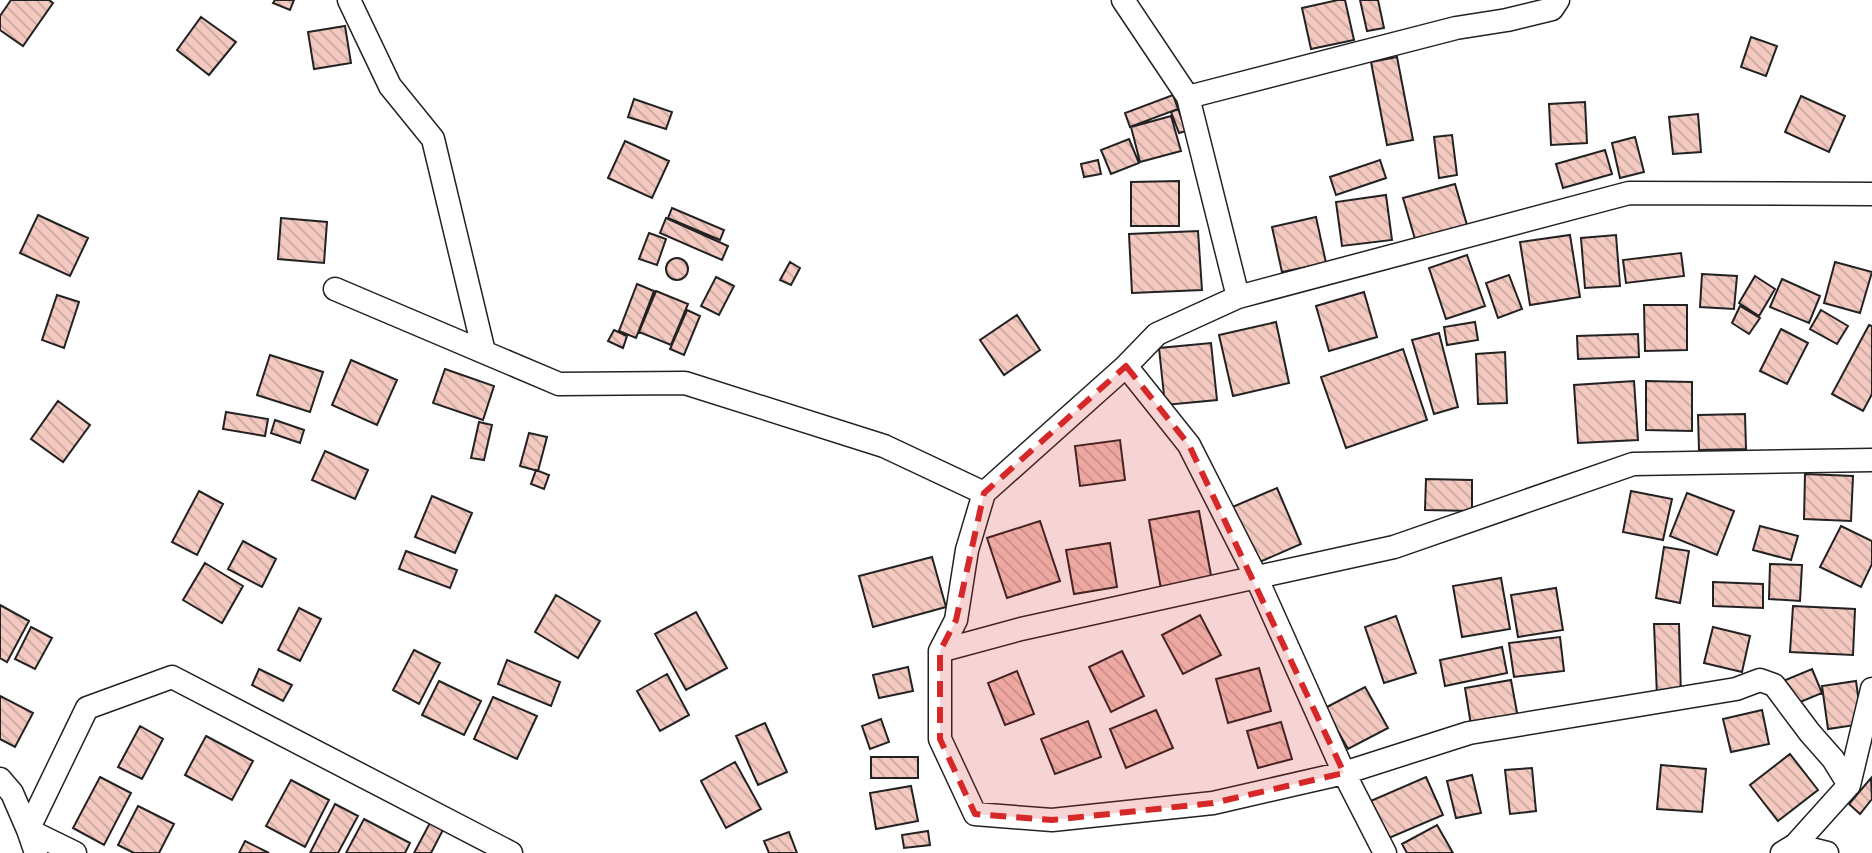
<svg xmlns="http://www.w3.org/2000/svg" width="1872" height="853" viewBox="0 0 1872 853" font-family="'Fira Sans',sans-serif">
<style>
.building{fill:url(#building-back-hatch);stroke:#222;stroke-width:2}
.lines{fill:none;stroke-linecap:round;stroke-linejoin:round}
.minor-casing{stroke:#222;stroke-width:25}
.minor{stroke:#fff;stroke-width:22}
.marked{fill:#d62828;fill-opacity:0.2;stroke:#d62828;stroke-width:6;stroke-dasharray:16 10;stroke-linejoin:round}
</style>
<defs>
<pattern id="building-back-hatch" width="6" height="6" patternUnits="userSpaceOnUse" patternTransform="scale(2)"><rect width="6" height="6" fill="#f3c9c0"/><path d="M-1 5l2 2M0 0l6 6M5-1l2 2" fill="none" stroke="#d0aca5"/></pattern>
</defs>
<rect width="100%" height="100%" fill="#fff"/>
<path class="building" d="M11,0H49L53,3L23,46L0,30V16Z
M275,0H294L290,10L273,3Z
M1338,0H1345L1354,40L1311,49L1302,8Z
M1360,0H1378L1384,28L1367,31Z
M201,17L236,42L209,75L177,50Z
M345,26L351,63L314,69L308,32Z
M1751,37L1777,46L1766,76L1741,67Z
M1397,57L1413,140L1387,145L1371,62Z
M1173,95L1178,109L1130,127L1125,113Z
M1801,96L1845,116L1829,152L1785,132Z
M634,99L672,112L666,129L628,117Z
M1585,102L1587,143L1551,145L1549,104Z
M1178,109L1186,131L1179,133L1171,112Z
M1698,114L1701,152L1673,154L1669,117Z
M1171,116L1181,151L1140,162L1131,127Z
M1452,135L1457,175L1439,178L1434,137Z
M1635,137L1644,172L1620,178L1612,143Z
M1129,139L1139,163L1111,174L1101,150Z
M625,141L669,161L652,198L608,178Z
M1605,150L1612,174L1563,188L1556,164Z
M1098,160L1101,174L1084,177L1081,164Z
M1380,160L1386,178L1336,195L1330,177Z
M1179,181V226H1131V182Z
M1455,184L1467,225L1415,239L1403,198Z
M1386,195L1392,240L1342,246L1336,202Z
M672,208L724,230L720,240L668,218Z
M38,215L88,238L70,276L20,253Z
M1316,217L1326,263L1282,272L1272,227Z
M281,218L327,222L324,263L278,259Z
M666,218L728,246L722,260L660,233Z
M1198,231L1202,290L1132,293L1129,234Z
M649,233L666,239L657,265L639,259Z
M1570,235L1580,297L1530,305L1520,242Z
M1616,235L1620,286L1585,288L1581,238Z
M1681,253L1684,276L1626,283L1623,260Z
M1467,255L1485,306L1446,319L1429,268Z
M666 269a11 11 0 1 1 22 0a11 11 0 1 1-22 0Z
M790,262L800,268L791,285L780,280Z
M1835,262L1872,272L1860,313L1824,303Z
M1702,274L1737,276L1734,309L1700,307Z
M1509,275L1522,309L1498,318L1486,283Z
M1755,276L1775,289L1759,316L1739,303Z
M716,277L734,286L719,315L701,306Z
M1782,279L1820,296L1809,323L1770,307Z
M637,284L654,291L636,338L619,331Z
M656,291L688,304L671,345L639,332Z
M1364,292L1377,337L1329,351L1316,306Z
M57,295L79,302L64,348L42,340Z
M1644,305H1687V350L1645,351Z
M1740,306L1760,318L1749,334L1732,323Z
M687,310L700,316L684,355L670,349Z
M1821,310L1848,326L1837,344L1810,329Z
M1017,315L1040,350L1004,375L980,340Z
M1276,322L1289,383L1233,396L1219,335Z
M1475,322L1478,340L1447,345L1444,327Z
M1869,325L1872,326V394L1863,411L1832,394Z
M1781,329L1808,343L1787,384L1760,371Z
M614,330L627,336L623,348L608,341Z
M1439,333L1458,407L1434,414L1412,340Z
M1638,334L1639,357L1578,359L1577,336Z
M1211,343L1217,400L1165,405L1159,348Z
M1403,349L1427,420L1346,448L1321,377Z
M1505,352L1507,403L1478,404L1476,354Z
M270,355L323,372L310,412L257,395Z
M351,360L397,380L377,425L332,405Z
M445,369L494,386L483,420L433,403Z
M1634,381L1638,440L1578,443L1574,385Z
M1646,381L1692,382V431L1646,430Z
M58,401L90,425L63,462L31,439Z
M226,412L268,419L265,436L223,429Z
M1745,414L1746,449L1699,450L1698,415Z
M275,420L304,430L300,443L271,433Z
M479,422L492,425L484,460L471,458Z
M529,433L547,437L538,471L520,466Z
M1120,440L1125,480L1080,486L1075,446Z
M325,451L368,470L355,499L312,480Z
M536,470L549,475L544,489L531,484Z
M1805,474L1853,476L1851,521L1804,519Z
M1426,479L1472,480V511L1425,510Z
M1277,488L1301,544L1255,564L1230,508Z
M199,491L223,504L197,555L172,542Z
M1631,491L1672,499L1663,540L1623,532Z
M1687,493L1734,511L1717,555L1670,536Z
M432,496L472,513L455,553L415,537Z
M1199,511L1213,586L1162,595L1149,520Z
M1040,521L1060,581L1007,598L987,538Z
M1760,526L1798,536L1791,560L1753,550Z
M1841,526L1872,541V564L1861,587L1820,567Z
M243,541L276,559L262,587L228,569Z
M1110,543L1117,587L1074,594L1066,550Z
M1664,547L1689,551L1680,603L1656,598Z
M406,551L457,570L450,588L399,569Z
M932,557L946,607L873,627L859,576Z
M205,563L243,586L222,623L183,600Z
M1770,564L1802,565L1800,601L1769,599Z
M1501,578L1510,629L1462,637L1453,586Z
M1713,582L1763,584V608L1713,606Z
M1556,588L1563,630L1518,637L1511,595Z
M556,595L600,621L578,658L535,632Z
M0,605L29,621L7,662L0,658Z
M1793,606L1855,609L1853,655L1790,652Z
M299,608L321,619L300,661L278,650Z
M696,612L727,668L686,690L655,634Z
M1200,615L1221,655L1183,674L1162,635Z
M1396,616L1416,673L1384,683L1365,627Z
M1654,624H1679L1681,696H1657Z
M31,627L52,638L35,669L15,659Z
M1713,627L1750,636L1742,672L1704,663Z
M1560,637L1564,671L1514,677L1509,643Z
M1502,647L1507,673L1445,686L1440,660Z
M414,650L440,663L419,704L393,690Z
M1122,651L1144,696L1111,712L1089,667Z
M507,660L560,682L551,706L498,684Z
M908,667L913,691L879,698L873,675Z
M1259,668L1271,711L1228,723L1216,679Z
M259,669L292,685L283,701L252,685Z
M1812,669L1822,693L1793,705L1783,681Z
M1017,671L1034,714L1005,725L988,683Z
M667,674L689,715L660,731L637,691Z
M1511,680L1518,718L1471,725L1465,688Z
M439,681L481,701L464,735L422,715Z
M1856,681L1862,724L1828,729L1822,686Z
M1365,687L1388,728L1348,749L1325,708Z
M0,696L33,713L15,747L0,739Z
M493,697L537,716L517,759L474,739Z
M1156,710L1173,748L1126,768L1110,729Z
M1762,710L1769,744L1731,752L1723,719Z
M881,719L889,742L870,749L862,726Z
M1088,721L1101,757L1055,774L1041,739Z
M1281,722L1292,759L1258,768L1247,731Z
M765,723L787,772L758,785L736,736Z
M140,726L163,739L142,779L118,767Z
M206,736L253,761L232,800L185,775Z
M1790,754L1818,790L1778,821L1750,785Z
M871,757H918V778H871Z
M735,762L761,809L726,828L701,781Z
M1661,765L1706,769L1702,812L1657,809Z
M1532,768L1536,811L1510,814L1505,770Z
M1472,775L1481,813L1456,818L1447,781Z
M100,777L131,793L104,845L73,828Z
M1426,777L1443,815L1382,841L1366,803Z
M1871,778L1872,799L1860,814L1849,804Z
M291,780L329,800L305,847L266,826Z
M911,786L918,821L876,829L870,793Z
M335,804L358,816L338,853H310Z
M138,806L174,824L159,853H134L118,845Z
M364,819L410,843L405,853H346Z
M432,819L445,826L431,853H414Z
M1437,825L1453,853H1407L1402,844Z
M928,831L930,845L904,848L902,835Z
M789,832L797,853H769L764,841Z
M245,841L269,853H239Z"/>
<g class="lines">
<defs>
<path id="minor" d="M349,0L390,86L433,139L484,352
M1123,0L1188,97L1238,297
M1188,97L1456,28L1507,20L1552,9L1558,0
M335,289L559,384L685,383L884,446L984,493
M1126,366L1189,445L1257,579L1344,773L1385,853
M940,651L1021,629L1394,547L1633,464L1872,460
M0,779L12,793L28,830
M1849,785L1833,759L1810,733L1774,685L1760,680L1736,689L1469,733L1344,773L1213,803L1052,820L975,814L940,739V651L956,620L967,550L984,493L1126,366L1157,334L1238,297L1629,193L1872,194
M28,830L87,708L172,677L511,853
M1795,845L1827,853
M36,853L28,830L75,853
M1782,853L1795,845L1849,785L1872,689"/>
</defs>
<use href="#minor" class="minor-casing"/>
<use href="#minor" class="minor"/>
</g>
<path class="marked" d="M1126,366L1189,445L1344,773L1213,803L1052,820L975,814L940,739V651L956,620L984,493Z"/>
</svg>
